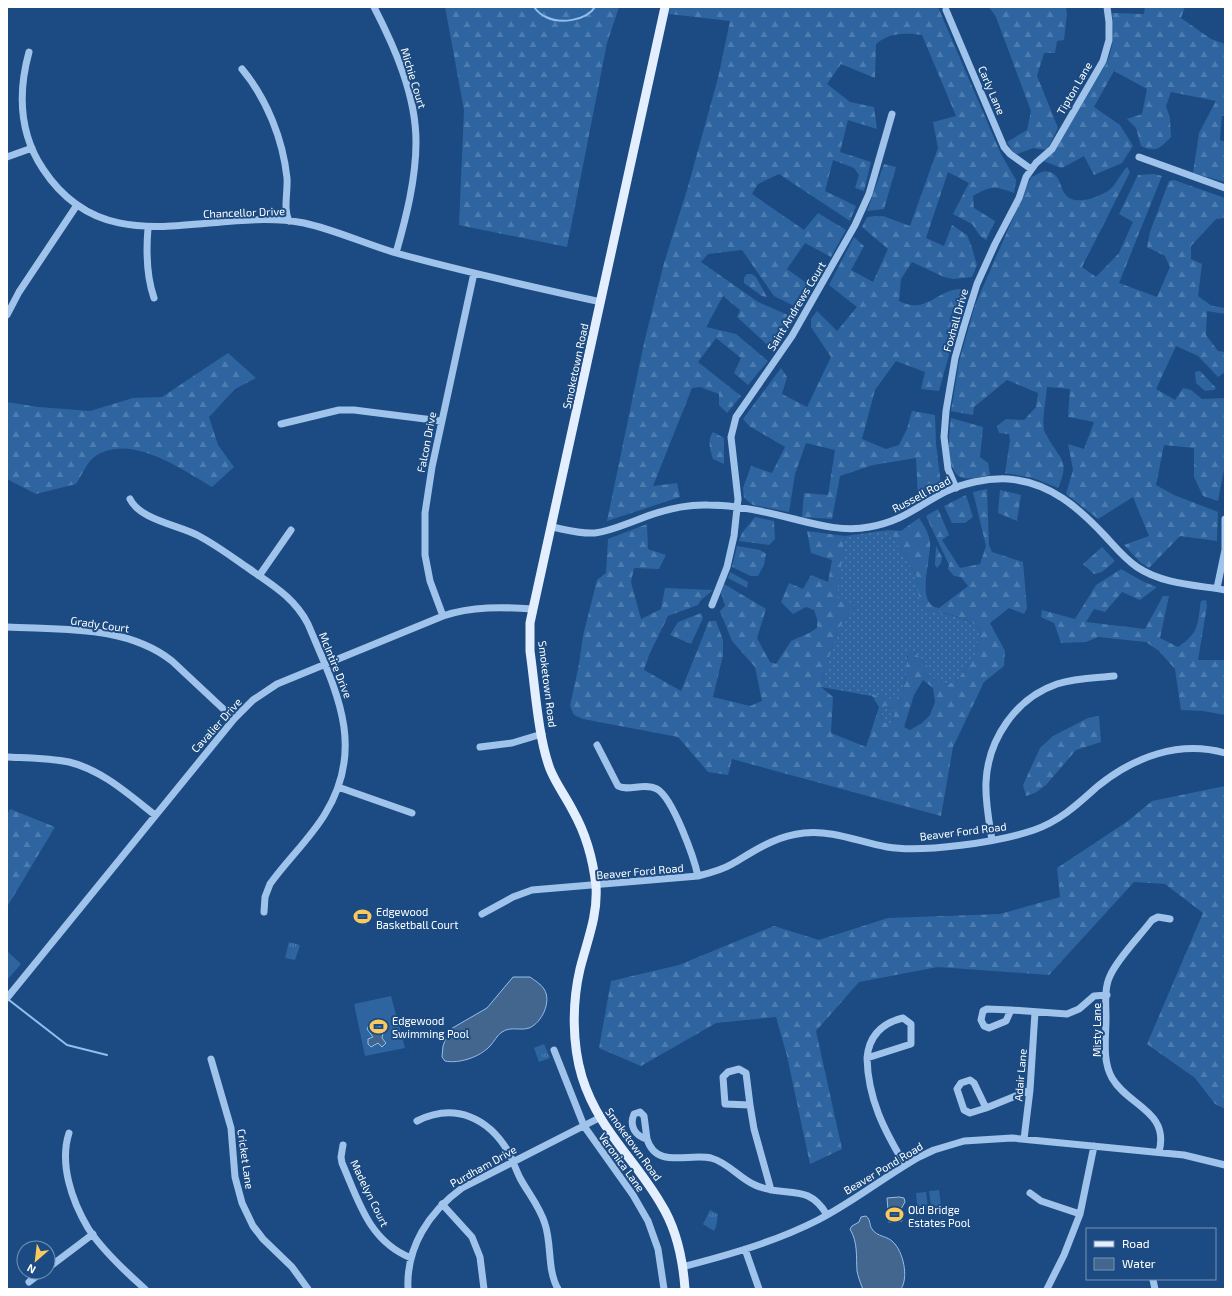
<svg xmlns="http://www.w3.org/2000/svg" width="1232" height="1296" viewBox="0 0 1232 1296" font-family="'Exo 2',sans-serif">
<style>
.grass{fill:url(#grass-dots)}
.forest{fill:url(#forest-firs);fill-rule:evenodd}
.park{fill:url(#park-tufts)}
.pitch{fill:#2e65a0}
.water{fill:#43668f;stroke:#92bfec}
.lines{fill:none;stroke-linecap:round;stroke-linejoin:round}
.stream{stroke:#92bfec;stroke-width:2}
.minor{stroke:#9fc3ea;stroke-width:7}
.major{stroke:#e3effe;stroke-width:9}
.labels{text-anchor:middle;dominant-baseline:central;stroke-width:4;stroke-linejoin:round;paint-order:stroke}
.street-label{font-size:11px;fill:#fff;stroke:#1b4b82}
.poi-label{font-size:11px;fill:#fff;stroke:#1b4b82;text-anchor:start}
</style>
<defs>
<pattern id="grass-dots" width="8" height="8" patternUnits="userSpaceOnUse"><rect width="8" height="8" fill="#2e65a0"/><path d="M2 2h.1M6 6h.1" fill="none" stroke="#4d7cae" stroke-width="1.8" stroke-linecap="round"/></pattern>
<pattern id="forest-firs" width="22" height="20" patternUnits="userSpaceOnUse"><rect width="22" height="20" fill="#2e65a0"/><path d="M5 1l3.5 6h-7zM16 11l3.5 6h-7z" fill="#4d7cae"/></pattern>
<pattern id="park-tufts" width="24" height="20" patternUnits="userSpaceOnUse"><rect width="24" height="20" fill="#2e65a0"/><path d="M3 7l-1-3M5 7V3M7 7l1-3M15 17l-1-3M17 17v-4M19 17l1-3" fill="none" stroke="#4d7cae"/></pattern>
</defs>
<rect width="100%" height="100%" fill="#1b4b82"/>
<path class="grass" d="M889,530L916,575L922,609C940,614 968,615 980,630L977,652L957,681L947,684L938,682L927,673V664L915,653L907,656L908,668L900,701L821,687L829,657L839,628L856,607L836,598L845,536Z
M887,706L894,709L893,724L884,722C880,717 881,713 883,707Z"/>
<path class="forest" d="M445,7H619L607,43L567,247L459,225L464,110Z
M670,7H938L1001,154L1016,180L1014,193C995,186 990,186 973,196L974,208L995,221L986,240L980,236L972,224L953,214L969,183L948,172L926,238L944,246L952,225L967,235L971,245L977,265L972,277L953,279L944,277L912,262L901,279L899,301C929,316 937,286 967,289L939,391L921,389L925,372L896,361L875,390L862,439L886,449L899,445L907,429L912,411L935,415L936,444L941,485L937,490L918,500L916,458L873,465L840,476L832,519L802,517L804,493L828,495L835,450L806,443L795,474L789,512L753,505L744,498L743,488L751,466L772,473L785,447L749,426L743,419L781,368L787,377L782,394L807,407L831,357L811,327V319L817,311L837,331L857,307L829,285L854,237L864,246L851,270L873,282L888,249L862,227L867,217L883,216L910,226L938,148L933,122L956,116L922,35C905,33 890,32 876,44L875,78L841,64L827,84L850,102L874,107L877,129L848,120L840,152L871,162L864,191L855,188L859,175L854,168L833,160L825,191L856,206L850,221L779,174L758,184L752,194L804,230L818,213L846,230L831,257L805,243L787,269L812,287L800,309L774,296L742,250L708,254L701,262L758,302L795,318L775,352L737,317L740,310L723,296L706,327L736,334L768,361L748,385L734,373L741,358L716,338L698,362L741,396L727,413L719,405V394L700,387L692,388L653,486L677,483L680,497L607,521L644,343L664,263L687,190L718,78L730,21L669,14Z
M989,7H1066L1067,14L1064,40L1057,41L1055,53H1044L1037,76L1058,128L1047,150L1033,148L1015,155L1007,142L1027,130L1031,111L996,17Z
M1145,7H1185L1181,18L1211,39L1225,44V116H1222L1220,140L1225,142V182L1193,173L1199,133L1216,101L1171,92L1166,106L1170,118L1171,137C1160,148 1157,153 1141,146L1136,128L1127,119L1142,114L1147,89L1114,71L1094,107L1120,125L1133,146L1122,163L1094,175L1084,156L1062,168L1043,161L1054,152L1107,62C1114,45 1114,31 1112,13L1144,14Z
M884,164L896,167L884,209L867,211Z
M1127,167L1130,172L1082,267L1096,277L1119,253L1133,222L1119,214L1138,175L1154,174L1162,176L1119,283L1157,297L1170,267L1165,256L1147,247L1150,232L1169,181L1174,180L1225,198V218L1216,219L1191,246V259L1202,264L1198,296L1212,306L1225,308V314L1207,311L1206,335L1218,351L1225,352V372L1218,377L1198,356L1176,346L1156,389L1175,400L1183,388L1191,390L1202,399L1225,398V465L1218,501L1203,496L1194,477V448L1164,445L1156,485L1174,495L1218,512L1217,541L1180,536L1149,568L1141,563L1124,545L1149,536L1133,497L1098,519L1066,494L1073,470L1068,444L1084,449L1094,422L1068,417L1070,389L1047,387C1046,400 1042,417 1044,430C1045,433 1047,436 1048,438C1061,461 1070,460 1058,488L1033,478L1005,473L1010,440L1009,434L999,433L997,426L1006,419L1024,420L1036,407L1038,393L1007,380L974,407L973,415L951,411L959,362L975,305L1031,177C1038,175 1042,169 1050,172C1060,175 1060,187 1065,194C1074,207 1098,197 1108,191C1116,186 1120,174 1127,167Z
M747,274H752L756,277L767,297L762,296L744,283V278Z
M228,353L256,378L235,389L209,417L218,445L234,467L212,487C181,469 128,431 93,458C86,464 81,477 76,484L36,494L7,479V402L38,407L90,411L133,398L162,397Z
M1200,371L1216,388L1214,390L1205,391L1196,383L1195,372Z
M951,418L983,427L980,457L988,463L990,475C982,476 972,480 964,478C944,475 949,433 951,418Z
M713,432L724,438V464L713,459C710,450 707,440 713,432Z
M987,489L989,545L992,552L1023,562L1027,608L1024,614L1009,608L990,623L1005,651L1004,666L984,682L953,747L941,816L732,759L728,775L708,772L678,737L583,719L574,715L570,706L579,664L583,636L597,580L606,573L608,539L647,524L648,549L666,555L659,569L634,568L631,582L641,619L661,609L665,588L713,590L701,600L698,605L668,616L649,655L644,670L681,691L709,621H716L723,640V655L713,697L750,706L762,701L755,667L732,641L720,611L725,606L721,593L724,584L766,609L757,638L770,662L776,664L791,641L809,633L817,628V619L814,610L806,607L793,614L781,602L789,583L803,589L811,575L828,582L832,560L811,553L807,531L845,536L837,598L846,600L856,607L839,628L829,657L821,687L833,697L831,733L866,747L879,707L871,694L900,701L906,677L908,652L915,653L927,664V673L938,682L947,684L957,681L977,652L980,630C968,614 940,614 921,609L916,575L889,530L901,531L919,518C924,525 928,532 930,541C932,558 914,605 939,608L968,586L961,577L954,576L948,569L949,565L926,516L938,509L949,535L942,540L960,568L980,564L986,546L973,492ZM923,680L933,688L935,702L930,715L922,723L910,730L904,727L914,695ZM887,706L894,709L893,724L884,722C880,717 881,713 883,707Z
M1000,490L1021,495L1017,521L998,513Z
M966,495L973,517L965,523H952L944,506Z
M755,517L774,521L775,539L769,545L739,541L742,533Z
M737,546L760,550L766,554L764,565L758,576H751L732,567Z
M936,546L942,557L941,563L937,568L935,565Z
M1102,547L1115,561L1102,572L1094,574L1083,564Z
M1121,569L1144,582L1157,587L1140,600L1122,592L1105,612L1094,609L1086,622L1145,629L1163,596H1169L1160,638L1178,647C1200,632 1197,625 1201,601L1206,600L1207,606L1198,660H1225V715L1203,711L1181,710L1175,669L1159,651L1146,642L1098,637L1086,642L1061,643L1054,623L1041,617L1042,610L1075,619L1096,585Z
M730,572L748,582L747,588L728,578Z
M701,613L703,618L691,644L670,635L678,622Z
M1099,716L1101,742L1076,750L1046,785L1035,793L1026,796L1023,785L1040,748L1053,736L1088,718Z
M1225,786V1109L1215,1104L1195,1078L1147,1044L1203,913L1165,884L1134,882L1049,975L938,967L859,982L816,1031L842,1149L810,1164L787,1056L776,1017L716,1023L641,1066L599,1048L611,981L679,965L774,926L819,940L888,918L1000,914L1060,897L1057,868L1128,821L1152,801Z
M10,809L55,827L7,907V814Z
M7,951L21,964L7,980Z"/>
<path class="park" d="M289,942L300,945L295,960L285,958Z
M544,1044L550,1058L539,1062L534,1048Z
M710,1210L718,1214L716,1227L714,1231L703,1224Z"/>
<path class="pitch" d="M359,908L372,915L366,926L353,919Z
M391,996L405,1048L365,1056L354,1004Z
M939,1190L942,1212L932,1213L929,1191Z
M926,1192L929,1214L918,1215L916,1193Z"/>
<path class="water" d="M513,977H530C534,980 541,984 544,989C552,1001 542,1023 529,1028C520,1031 511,1026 502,1032C497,1035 494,1042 490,1046C480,1057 459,1064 445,1061L442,1057L443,1046L449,1030L487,1008Z
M370,1022L376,1028L380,1027L384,1029L382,1038L386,1043L382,1047L378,1043L371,1047L368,1044V1039L373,1037L367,1029Z
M899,1197L904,1198L905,1202L901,1209L902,1221L889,1222L887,1198Z
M866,1216C871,1220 869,1225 872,1229C877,1237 888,1236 893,1242C903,1251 909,1277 901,1289H863L862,1287C860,1282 858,1276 857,1271C856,1255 858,1243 850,1229L852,1226L859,1222L861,1217Z"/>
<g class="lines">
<path class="stream" d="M534,7C537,11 541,15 546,17C560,24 586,21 595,7
M9,1000L67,1045L107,1055"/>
<path class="minor" d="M374,7C395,48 416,95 416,142C416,179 406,218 396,253
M946,10L1004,147L1010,154L1031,169
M29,52C18,92 19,133 43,169C108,268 212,205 304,223C336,230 365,244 396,253C464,272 533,287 601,302
M242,69C267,99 283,140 287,178C288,192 283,209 289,221
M7,157L32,148
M1139,157L1225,188
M148,228C146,252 146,275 154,298
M7,315L19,292L77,205
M281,424L339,410H354L441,421
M956,488L948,469L944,437L946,411L955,358L964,326L977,284L995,244L1019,198L1026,177L1036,163L1052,149L1103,61L1109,40V22L1107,7
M130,499C140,520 179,525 199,536C216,545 232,557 248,568C272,585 294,597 308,624C335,689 367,746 325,814C310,839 287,860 270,884L265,897L264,912
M552,527C567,530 580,534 595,533C610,531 623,525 637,520C659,511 683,504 708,505C737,505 766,512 794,519C818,525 844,532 869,527C903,521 916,507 945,492C963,483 987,478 1008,479C1050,482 1079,508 1106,537C1116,548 1125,559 1137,567C1162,584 1196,585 1225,590
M259,576L291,530
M1217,588L1225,550V519
M712,605L727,567L734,536L738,499L731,437L736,417L792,336L855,225L869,194L892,114
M443,616L430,581L425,555V513L432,467L474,273
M7,627C63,630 126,625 172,661L234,719
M597,745L618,786C629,792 643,782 657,789C673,798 694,858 698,876
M480,747L512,743L542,734
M7,757C27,758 49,758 69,762C102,770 128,794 155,815
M338,787L412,813
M992,840C989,821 985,801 986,782C988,739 1016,698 1057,684C1076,678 1095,678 1114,676
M482,914L513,897L532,890L698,876C710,873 722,870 732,864C756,850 775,836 804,833C833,830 859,842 887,847C923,853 999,842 1034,830C1060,821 1078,804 1098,786C1134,757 1179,740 1225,753
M7,998L234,719L253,700L277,684L443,616C472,606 503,607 533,609
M987,1009L1011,1010L1006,1021L989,1028L984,1026L981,1020L983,1011Z
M1011,1010L1067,1014L1079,1009L1094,996L1107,995
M903,1018L911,1024V1044L867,1058C869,1035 882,1023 903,1018Z
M554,1050L584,1126L633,1195L648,1221L658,1249L664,1289
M867,1058C868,1099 884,1130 905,1165
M211,1059L231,1128L235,1177L242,1203L253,1226L263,1239L292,1267L308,1289
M739,1069L746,1073L750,1105L725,1104L723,1077L728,1072Z
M970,1080L974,1083L986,1108L970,1113L964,1110L957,1089L961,1083Z
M750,1105L754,1129L771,1190
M986,1108L1030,1090
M640,1112L644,1116L647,1139C635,1136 629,1126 634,1114Z
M417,1121C455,1102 489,1118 509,1153C513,1161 516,1170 520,1178C528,1193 540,1207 545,1224C552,1245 547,1270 558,1289
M69,1133C59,1164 72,1201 88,1228C100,1247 127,1273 145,1289
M647,1139C656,1169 688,1153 711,1158C729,1163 739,1178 755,1185C785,1199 807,1181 827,1215
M1024,1139L1030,1090L1035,1012
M343,1145L341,1157L342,1163C359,1202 369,1241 411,1258
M1159,1152C1170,1111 1128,1106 1112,1078C1102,1060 1106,1038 1106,1018C1106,1005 1104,988 1110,976C1117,959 1140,936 1152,920L1158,917L1170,919
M1030,1193L1041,1201L1080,1214
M442,1204L472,1237L480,1257L484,1289
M745,1249L759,1289
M682,1267C728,1255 775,1242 818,1220C853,1202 884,1177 919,1157L934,1150L964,1141L1012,1138L1184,1155L1225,1165
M48,1268L93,1234
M1153,1280L1155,1289
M29,1282L42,1272
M408,1289C406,1247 429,1212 462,1188L599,1118
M1047,1289L1064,1255L1080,1214L1094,1146"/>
<path class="major" d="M665,7L533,609L530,623V651C535,686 538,737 550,769C556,784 566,797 573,811C586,834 593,859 596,886C598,916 587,941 580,969C572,1003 572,1044 582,1077C598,1129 635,1159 661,1204C676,1228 683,1261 685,1289"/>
</g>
<defs>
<symbol id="stadium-bare" viewBox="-9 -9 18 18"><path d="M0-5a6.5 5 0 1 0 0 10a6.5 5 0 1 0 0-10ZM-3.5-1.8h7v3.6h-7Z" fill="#fcc95c" stroke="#1b4b82" stroke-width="2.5" paint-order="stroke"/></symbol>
</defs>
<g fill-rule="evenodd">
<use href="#stadium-bare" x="350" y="904" width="25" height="25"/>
<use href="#stadium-bare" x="366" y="1014" width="25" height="25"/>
<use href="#stadium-bare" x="882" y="1202" width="25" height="25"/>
</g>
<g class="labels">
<g class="street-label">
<text transform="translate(414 78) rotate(73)">Michie Court</text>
<text transform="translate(1074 88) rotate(-60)">Tipton Lane</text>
<text transform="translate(992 90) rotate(67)">Carly Lane</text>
<text transform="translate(244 212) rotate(-2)">Chancellor Drive</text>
<text transform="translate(796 306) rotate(-59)">Saint Andrews Court</text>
<text transform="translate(955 320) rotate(-74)">Foxhall Drive</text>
<text transform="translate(575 366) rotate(-78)">Smoketown Road</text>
<text transform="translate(426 442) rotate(-79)">Falcon Drive</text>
<text transform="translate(921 494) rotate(-28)">Russell Road</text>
<text transform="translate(100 624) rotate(8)">Grady Court</text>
<text transform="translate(336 665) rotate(68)">McIntire Drive</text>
<text transform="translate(548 684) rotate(83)">Smoketown Road</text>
<text transform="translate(216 725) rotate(-48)">Cavalier Drive</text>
<text transform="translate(963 831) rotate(-7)">Beaver Ford Road</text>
<text transform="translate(640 871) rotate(-5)">Beaver Ford Road</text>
<text transform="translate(1096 1030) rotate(-90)">Misty Lane</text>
<text transform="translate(1020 1075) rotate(-85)">Adair Lane</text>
<text transform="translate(634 1144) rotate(54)">Smoketown Road</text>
<text transform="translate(246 1159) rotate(82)">Cricket Lane</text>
<text transform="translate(622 1162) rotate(54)">Veronica Lane</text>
<text transform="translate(483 1166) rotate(-29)">Purdham Drive</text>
<text transform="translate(883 1168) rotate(-31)">Beaver Pond Road</text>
<text transform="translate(370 1193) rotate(64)">Madelyn Court</text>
</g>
<g class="poi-label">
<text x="376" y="911">Edgewood<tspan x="376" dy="13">Basketball Court</tspan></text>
<text x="392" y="1020">Edgewood<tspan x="392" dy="13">Swimming Pool</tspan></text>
<text x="908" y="1209">Old Bridge<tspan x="908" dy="13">Estates Pool</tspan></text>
</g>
</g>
<rect width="1232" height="1296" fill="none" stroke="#ffffff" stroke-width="16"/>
<rect x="1086" y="1228" width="130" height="52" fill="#1b4b82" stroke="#7693b4"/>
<rect x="1094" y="1241" width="20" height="6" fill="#e3effe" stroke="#7693b4"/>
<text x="1122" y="1248" font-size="12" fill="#ffffff">Road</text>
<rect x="1094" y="1258" width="20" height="12" fill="#43668f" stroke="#7693b4"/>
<text x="1122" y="1268" font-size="12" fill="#ffffff">Water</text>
<g transform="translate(36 1260) rotate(208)"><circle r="19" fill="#1b4b82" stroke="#7693b4"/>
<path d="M0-3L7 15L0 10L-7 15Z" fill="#fcc95c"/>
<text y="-6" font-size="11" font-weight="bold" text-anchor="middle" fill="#ffffff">N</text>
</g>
</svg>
